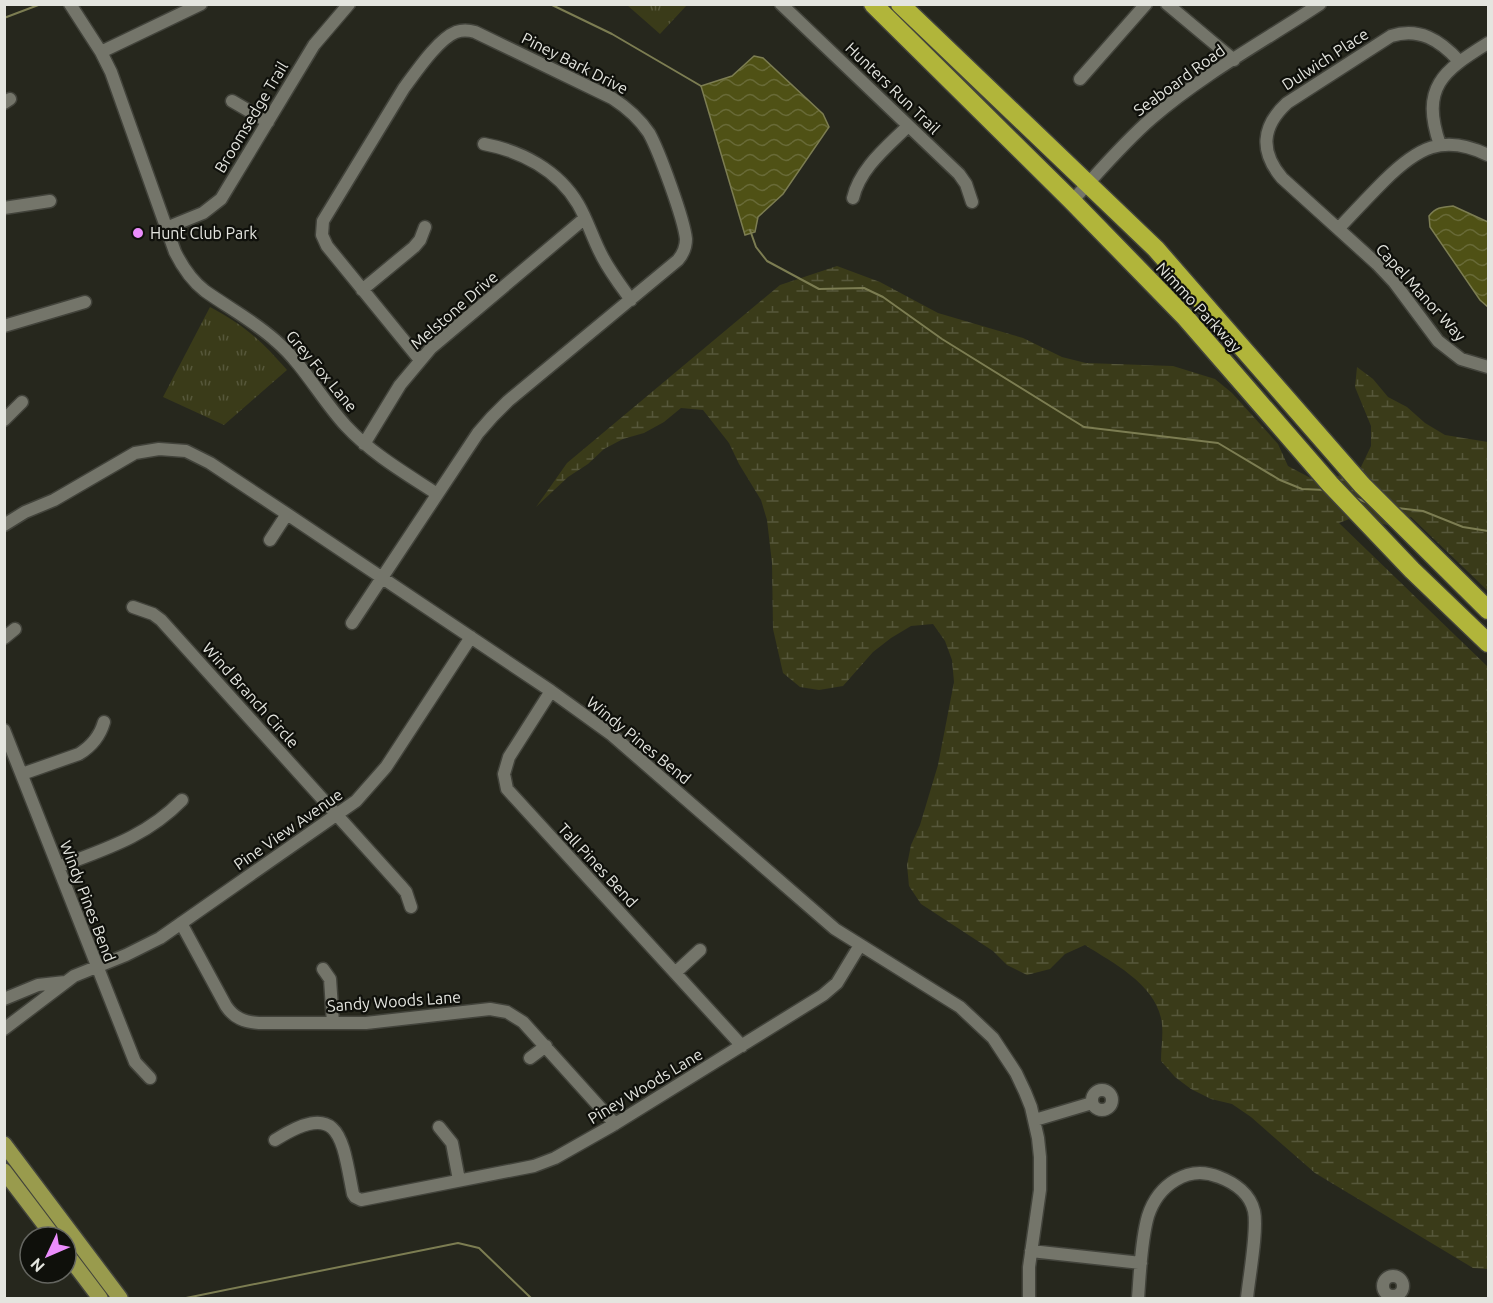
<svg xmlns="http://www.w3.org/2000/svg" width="1493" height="1303" viewBox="0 0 1493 1303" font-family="Ubuntu,sans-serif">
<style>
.wetland{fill:url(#wetland-marsh)}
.park{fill:url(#park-tufts)}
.water{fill:url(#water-waves);stroke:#7c7d52;stroke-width:1.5}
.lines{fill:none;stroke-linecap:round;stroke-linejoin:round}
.stream{stroke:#7c7d52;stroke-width:2}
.minor-casing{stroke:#42433b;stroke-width:15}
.major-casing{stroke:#42433b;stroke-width:18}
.highway-casing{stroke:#42433b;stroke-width:21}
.minor{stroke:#74756a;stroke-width:12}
.major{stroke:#999b4d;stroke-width:15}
.highway{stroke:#b1b53a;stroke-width:18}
.poi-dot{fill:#eb8dfc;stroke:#0f100b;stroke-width:2}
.labels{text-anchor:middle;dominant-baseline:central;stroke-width:4.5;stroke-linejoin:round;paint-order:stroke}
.street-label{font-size:16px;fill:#e4e5df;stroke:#0f100b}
.poi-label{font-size:16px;fill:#e4e5df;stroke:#0f100b;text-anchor:start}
</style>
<defs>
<pattern id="wetland-marsh" width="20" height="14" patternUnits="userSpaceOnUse" patternTransform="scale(1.5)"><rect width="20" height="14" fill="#3a3b19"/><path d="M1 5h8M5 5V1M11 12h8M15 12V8" fill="none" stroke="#56573a"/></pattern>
<pattern id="park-tufts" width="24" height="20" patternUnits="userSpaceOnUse" patternTransform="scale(1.5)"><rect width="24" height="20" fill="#3a3b19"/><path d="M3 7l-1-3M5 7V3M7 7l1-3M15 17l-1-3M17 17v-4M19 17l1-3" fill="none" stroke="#56573a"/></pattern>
<pattern id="water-waves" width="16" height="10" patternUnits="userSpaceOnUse" patternTransform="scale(1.5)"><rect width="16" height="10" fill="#4f5115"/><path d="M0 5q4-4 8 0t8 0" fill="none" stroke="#686a37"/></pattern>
</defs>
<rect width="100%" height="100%" fill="#26271d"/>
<path class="wetland" d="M837,266L880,282L938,313L1023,338L1062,357L1086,363L1173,366L1215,379L1232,393L1278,444L1288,466L1320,483L1361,467L1371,446V426L1355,387L1357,367L1373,379L1388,397L1407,407L1425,423L1445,435L1488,442V591L1411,517L1393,526L1352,518L1339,523L1488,667V1269L1473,1268L1315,1173L1251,1117L1232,1104L1211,1099L1191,1089L1175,1077L1161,1061C1161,1047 1164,1032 1161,1018C1153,983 1113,963 1085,945L1065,954L1050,969L1027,975L1007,965L993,951L921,904L909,886L907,865L911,845L920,825L938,765L954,682L952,660L945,641L933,624L911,626L891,638L873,652L843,686L819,690L800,687L783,673L773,629L772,563L767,520L761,500L739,464L729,443L703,410L681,408L664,422L644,433L623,439L604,449L588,464L568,477L536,507L567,463L780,285Z"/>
<path class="park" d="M627,5H687L660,34Z
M210,307C244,325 262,341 287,370L224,425L163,397Z"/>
<path class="water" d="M754,56L763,58L823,114L829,127L783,194L758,217L755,232L745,235L701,86L732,76Z
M1453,206L1488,222V307L1480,300L1430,227L1429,216C1436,207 1442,207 1453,206Z"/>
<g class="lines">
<path class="stream" d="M550,4L612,34L701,86
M4,18L41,4
M750,230L756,247L767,261L819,289L864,288L883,297L942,339L1084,427L1218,443L1280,480L1302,489L1325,490
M1353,497L1368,503
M1397,508L1423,511L1463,527L1488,531
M186,1298L458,1243L479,1248L531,1298"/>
<defs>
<path id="minor" d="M70,4L101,52L111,72L175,252C182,266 192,281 205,291C229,308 254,321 276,341C304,365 321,399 346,426C372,454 405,473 437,494
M781,4L959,174L966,184L972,202
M1167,4L1234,60
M101,52L201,4
M1459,61C1440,40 1419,27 1391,36L1287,103C1261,127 1260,152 1282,178L1377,264L1394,282L1438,341L1461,359L1488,367
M1080,79L1146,4
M232,101L268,122
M4,103L10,99
M484,144C521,151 558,170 578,204C588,221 593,240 603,258C611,273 621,286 631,300
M1440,145C1420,87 1443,71 1488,43
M853,198C860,168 887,147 908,126
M1072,201C1098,173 1123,143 1152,118C1203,74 1264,41 1320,4
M4,208L50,201
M166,228L203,213L221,199L314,45L349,4
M1339,228C1354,212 1369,196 1384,181C1417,148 1443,133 1488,155
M362,290L414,247L420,240L425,227
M4,326L85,302
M4,420L22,402
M364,444L400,385L431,348L585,218
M4,525L25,512L54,500L135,453L159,449L186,451L210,463L287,514L551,691L612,735L835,929L960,1007L993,1038L1016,1073L1025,1092L1031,1107L1038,1138L1040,1157V1190L1029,1267V1298
M270,540L287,514
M133,607L153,614L161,620L400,885L406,892L411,907
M352,623L478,433L492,417L508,401L678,260C683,254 686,247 686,239C684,219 659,151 649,133C639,118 626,107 612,98L475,32C468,30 462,30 456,32C438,39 416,72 404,88L323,221L322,235L327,246L420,360
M4,638L15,629
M551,691L509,757L504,774L507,789L742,1046
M4,730L135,1062L150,1078
M22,774L79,754C92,746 100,736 104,722
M58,867C105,849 146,837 182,800
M181,923L226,1006C234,1018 244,1022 259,1023H366L490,1009L507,1012L523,1022L615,1124
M323,969L330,979L333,1023
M675,973L700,950
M4,999L38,985L65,982
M4,1029L74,976L126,955L160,938L356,801L386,767L471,637
M530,1058L546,1046
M1092 1100a10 10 0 1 1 20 0a10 10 0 1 1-20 0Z
M1035,1120L1092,1103
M439,1127L452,1143L459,1180
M275,1140C341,1098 342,1139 353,1194L355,1197L361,1200L534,1166L555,1158L615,1124L823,995L837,983L860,945
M1031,1251L1141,1263
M1383 1286a10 10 0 1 1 20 0a10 10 0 1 1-20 0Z
M1138,1298C1140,1273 1141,1240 1148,1216C1158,1185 1188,1164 1219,1177C1235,1183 1250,1194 1254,1211C1258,1230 1249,1277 1247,1298"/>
<path id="major" d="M4,1144L120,1298
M4,1171L54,1237
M66,1253L100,1298"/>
<path id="highway" d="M873,4L1072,201L1186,318L1330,484L1412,570L1488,643
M900,4L1156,249L1362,485L1488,610"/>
</defs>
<use href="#minor" class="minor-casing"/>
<use href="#major" class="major-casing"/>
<use href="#highway" class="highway-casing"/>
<use href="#minor" class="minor"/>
<use href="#major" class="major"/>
<use href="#highway" class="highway"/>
</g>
<circle class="poi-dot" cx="138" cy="233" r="6"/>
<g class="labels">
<g class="street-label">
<text transform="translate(1325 59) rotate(-33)">Dulwich Place</text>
<text transform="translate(575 63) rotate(27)">Piney Bark Drive</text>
<text transform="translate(1179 80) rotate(-36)">Seaboard Road</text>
<text transform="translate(893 88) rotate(44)">Hunters Run Trail</text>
<text transform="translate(251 117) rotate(-59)">Broomsedge Trail</text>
<text transform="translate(1421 292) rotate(48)">Capel Manor Way</text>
<text transform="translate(1199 307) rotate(47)">Nimmo Parkway</text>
<text transform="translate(454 310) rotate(-41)">Melstone Drive</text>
<text transform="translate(322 371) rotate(50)">Grey Fox Lane</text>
<text transform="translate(251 695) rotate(48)">Wind Branch Circle</text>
<text transform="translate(639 740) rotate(39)">Windy Pines Bend</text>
<text transform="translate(288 829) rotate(-35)">Pine View Avenue</text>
<text transform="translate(598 865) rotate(47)">Tall Pines Bend</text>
<text transform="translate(88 901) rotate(69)">Windy Pines Bend</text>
<text transform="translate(394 1001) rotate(-4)">Sandy Woods Lane</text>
<text transform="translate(645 1086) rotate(-31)">Piney Woods Lane</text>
</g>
<g class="poi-label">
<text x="150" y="233">Hunt Club Park</text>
</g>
</g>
<rect width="1493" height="1303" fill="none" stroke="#e4e5df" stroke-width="12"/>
<g transform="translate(48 1255) rotate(226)"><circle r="28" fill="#0f100b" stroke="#646560" stroke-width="1.5"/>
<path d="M0-4.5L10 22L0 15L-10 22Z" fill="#eb8dfc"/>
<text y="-9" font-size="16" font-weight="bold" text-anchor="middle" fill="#e4e5df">N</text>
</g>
</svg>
